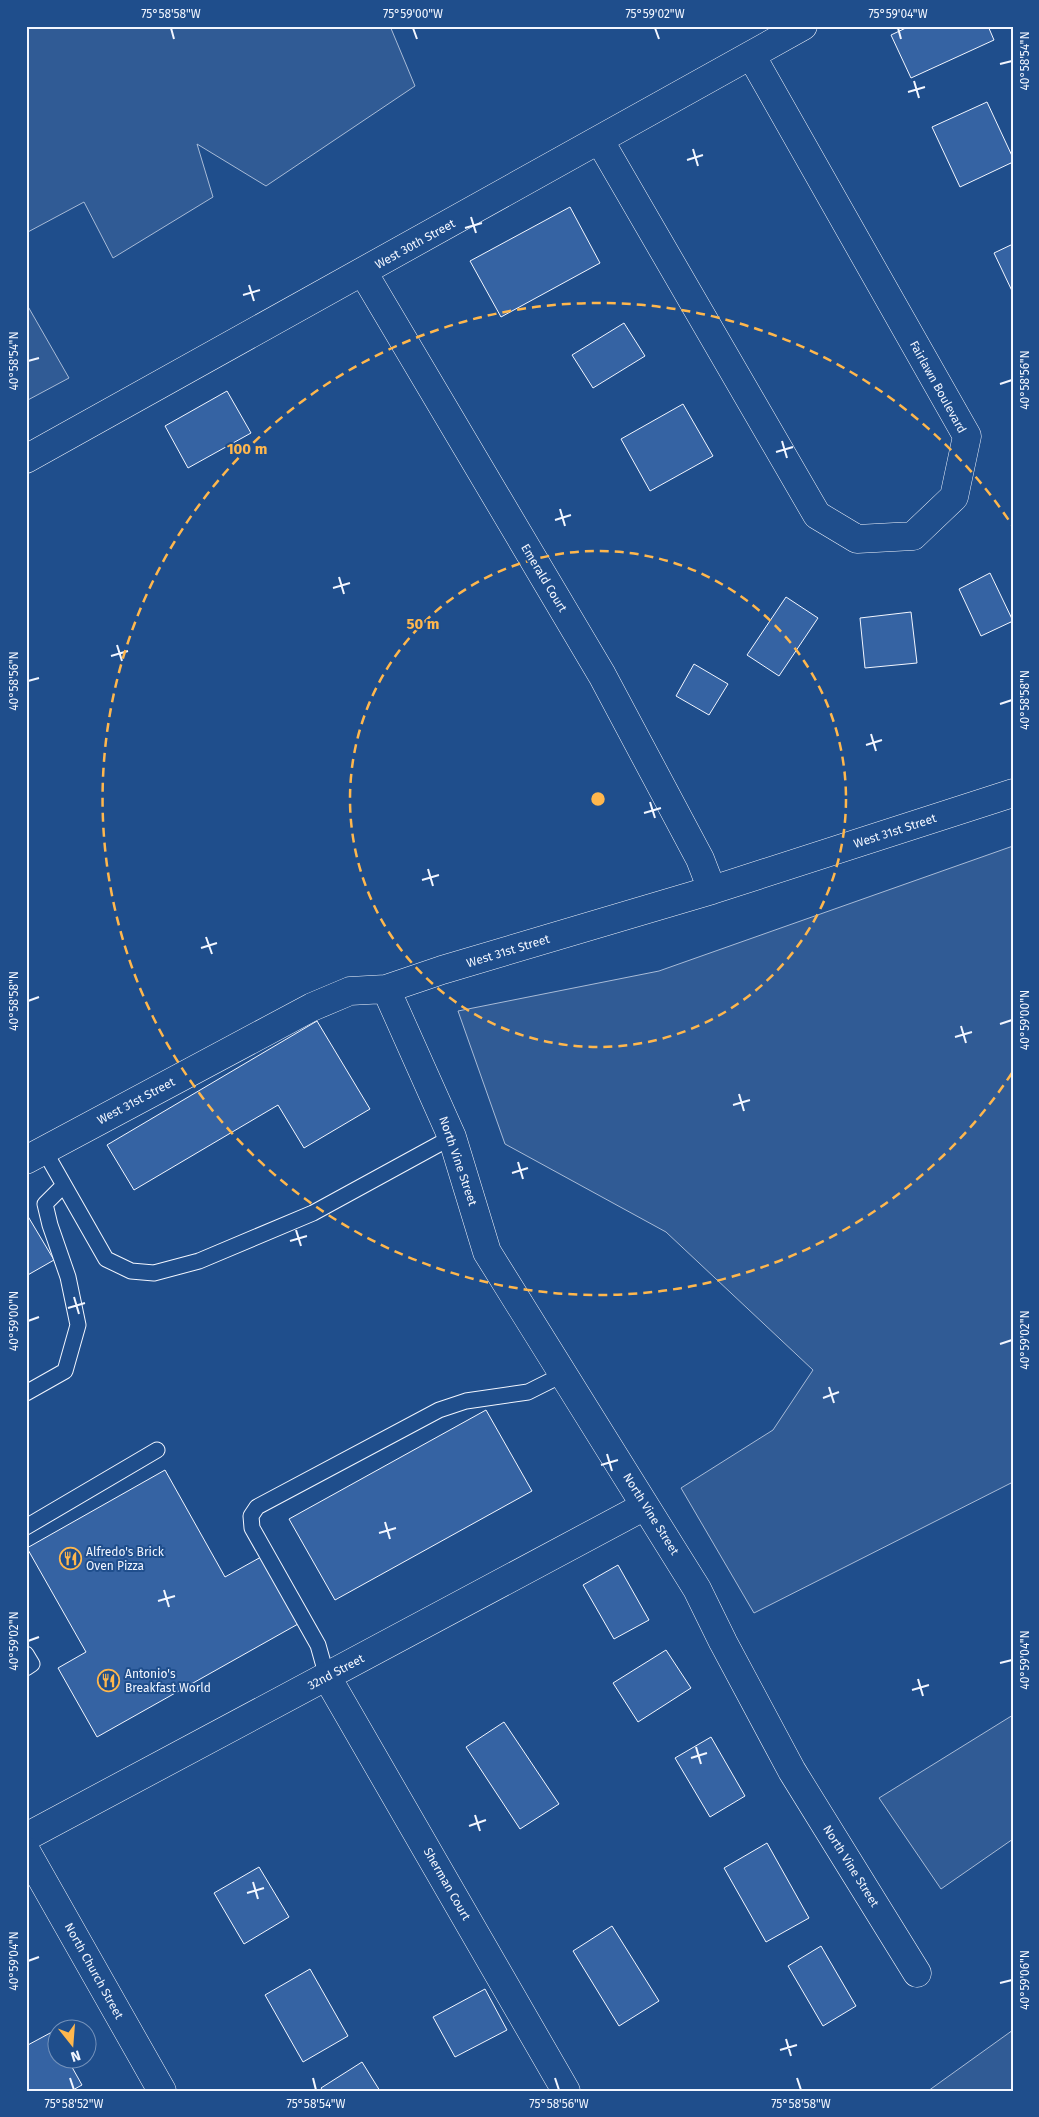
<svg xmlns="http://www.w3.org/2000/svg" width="1039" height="2117" viewBox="0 0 1039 2117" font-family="'Fira Sans',sans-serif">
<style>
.built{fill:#305b95;stroke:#a8bbd7}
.building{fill:#3563a3;stroke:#f2f6ff}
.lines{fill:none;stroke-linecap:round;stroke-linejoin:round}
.service-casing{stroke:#f2f6ff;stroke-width:17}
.minor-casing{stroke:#f2f6ff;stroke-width:29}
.primary-casing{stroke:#f2f6ff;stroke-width:29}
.service{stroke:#1f4e8c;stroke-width:15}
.minor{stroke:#1f4e8c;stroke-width:28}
.primary{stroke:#1f4e8c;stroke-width:28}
.ticks{fill:none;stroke:#f2f6ff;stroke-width:2}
.ring{fill:none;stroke:#ffb74d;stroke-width:2.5;stroke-dasharray:9 6}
.labels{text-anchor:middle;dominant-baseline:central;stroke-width:4;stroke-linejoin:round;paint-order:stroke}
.street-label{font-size:12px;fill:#f2f6ff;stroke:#1f4e8c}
.poi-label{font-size:12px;fill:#f2f6ff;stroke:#1f4e8c;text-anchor:start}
.centre{fill:#ffb74d;stroke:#1f4e8c;stroke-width:2.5}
.ring-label{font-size:15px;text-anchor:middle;font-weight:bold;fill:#ffb74d;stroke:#1f4e8c;stroke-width:4;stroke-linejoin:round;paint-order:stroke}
.neatline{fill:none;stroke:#f2f6ff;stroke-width:2}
.ticks-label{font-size:12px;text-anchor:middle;fill:#f2f6ff}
</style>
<rect width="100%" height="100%" fill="#1f4e8c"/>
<path class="built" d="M26,26H390L415,86L266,186L197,144L213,197L113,258L84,202L26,233Z
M26,303L69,378L26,401Z
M1013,846V1482L754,1613L681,1488L773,1430L813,1370L666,1232L505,1144L458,1011L659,971Z
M1013,1715V1839L941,1889L879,1798Z
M1013,2030V2091H928Z"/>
<path class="building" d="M910,26H988L994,40L911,78L891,35Z
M987,102L1013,158V162L960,187L932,127Z
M570,207L600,263L501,317L470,261Z
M1013,244V293L994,253Z
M624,323L645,356L593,388L572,355Z
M227,391L251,433L188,468L165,426Z
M683,404L713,456L650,491L621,439Z
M990,573L1013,621L981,636L959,589Z
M786,597L818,618L779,676L747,655Z
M911,612L917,663L865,668L860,618Z
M694,664L728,684L709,715L676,696Z
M317,1021L370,1109L304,1148L278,1105L134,1190L107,1145Z
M26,1213L54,1260L26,1276Z
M486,1410L532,1491L335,1600L289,1519Z
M165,1470L225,1577L261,1557L298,1624L97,1737L58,1668L86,1652L27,1548Z
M618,1565L649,1620L614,1639L583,1585Z
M666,1650L691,1688L638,1722L613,1683Z
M504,1722L559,1804L520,1829L466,1747Z
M711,1737L745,1796L710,1817L675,1758Z
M767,1843L809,1918L766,1942L724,1868Z
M259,1867L289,1917L244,1944L214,1893Z
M612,1926L659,2001L619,2026L573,1951Z
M821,1946L856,2006L823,2026L788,1966Z
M310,1969L348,2036L303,2062L265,1995Z
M485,1989L507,2030L455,2057L433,2017Z
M52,2032L58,2041V2060H68L82,2085L71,2091H26V2046Z
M362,2062L380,2091H323L321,2088Z"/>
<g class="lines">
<defs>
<path id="service" d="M44,1150L106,1259L131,1271L154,1273L199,1261L313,1213L452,1137
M26,1393L65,1371L78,1325L68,1277L50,1225L45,1204L64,1185
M26,1527L157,1450
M26,1654L32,1664L26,1668
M327,1677L318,1645L252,1528L251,1516L257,1507L439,1410L466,1401L528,1392L564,1374"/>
<path id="minor" d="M600,141L817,515L857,539L913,536L954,497L967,436L751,55
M363,272L602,675L700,859L712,890
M26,459L803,26
M386,989L452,1137L487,1252L697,1589L723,1642L792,1771L917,1973
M26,1160L312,1007L350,991L386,989L442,970L712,890L1013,793
M327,1677L566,2091
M26,1837L645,1506"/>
<path id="primary" d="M26,1851L162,2091"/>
</defs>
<use href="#service" class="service-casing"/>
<use href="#minor" class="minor-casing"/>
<use href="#primary" class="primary-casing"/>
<use href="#service" class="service"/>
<use href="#minor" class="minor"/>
<use href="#primary" class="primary"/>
</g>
<path class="ticks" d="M171,28L174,39M413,28L417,39M655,28L659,39M898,28L901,39M1000,64L1012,61M914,81L919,98M908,92L925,87M693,149L698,166M687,160L703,155M471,217L476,233M465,228L482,223M249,285L254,301M243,295L260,290M28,361L39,358M1000,384L1012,380M782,441L787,458M776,452L793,447M560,509L565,526M555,520L571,515M339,577L344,594M333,588L350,583M117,645L122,661M111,656L128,651M28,681L39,678M1000,704L1012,700M871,734L876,751M866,745L882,740M650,802L655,818M644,813L661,808M428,869L433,886M422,880L439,875M206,937L212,954M201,948L217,943M28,1001L39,997M1000,1024L1012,1020M961,1026L966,1043M955,1037L972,1032M739,1094L744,1111M733,1105L750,1100M518,1162L523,1179M512,1173L528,1168M296,1230L301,1246M290,1241L307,1236M74,1297L79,1314M68,1308L85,1303M28,1321L39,1317M1000,1344L1012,1340M829,1387L834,1403M823,1398L839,1392M607,1454L612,1471M601,1465L618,1460M385,1522L390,1539M379,1533L396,1528M164,1590L169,1607M158,1601L175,1596M28,1641L39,1637M1000,1663L1012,1660M918,1679L923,1696M912,1690L929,1685M696,1747L701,1764M691,1758L707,1753M475,1815L480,1831M469,1826L486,1820M253,1882L258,1899M247,1893L264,1888M28,1961L39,1957M1000,1983L1012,1980M786,2039L791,2056M780,2050L797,2045M70,2078L74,2090M313,2078L316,2090M555,2078L559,2090M797,2078L801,2090"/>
<g class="ring">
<circle cx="598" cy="799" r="248"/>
<path d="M1012 1073A496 496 0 1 1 1012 525"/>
</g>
<defs>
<symbol id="restaurant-ring" viewBox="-11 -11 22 22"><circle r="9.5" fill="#1f4e8c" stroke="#ffb74d" stroke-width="1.5"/><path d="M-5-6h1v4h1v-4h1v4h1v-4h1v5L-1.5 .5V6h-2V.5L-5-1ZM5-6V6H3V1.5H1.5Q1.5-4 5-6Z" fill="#ffb74d"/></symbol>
</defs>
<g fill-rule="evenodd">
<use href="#restaurant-ring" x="58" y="1546" width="25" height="25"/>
<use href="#restaurant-ring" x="96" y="1668" width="25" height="25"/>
</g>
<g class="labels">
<g class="street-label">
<text transform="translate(415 244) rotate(-29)">West 30th Street</text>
<text transform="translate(938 387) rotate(61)">Fairlawn Boulevard</text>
<text transform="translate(544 578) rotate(59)">Emerald Court</text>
<text transform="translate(895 831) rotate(-18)">West 31st Street</text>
<text transform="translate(508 951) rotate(-17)">West 31st Street</text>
<text transform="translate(136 1101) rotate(-28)">West 31st Street</text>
<text transform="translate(458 1161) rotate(71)">North Vine Street</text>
<text transform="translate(651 1514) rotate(58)">North Vine Street</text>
<text transform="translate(336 1672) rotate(-28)">32nd Street</text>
<text transform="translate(851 1866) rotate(58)">North Vine Street</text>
<text transform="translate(447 1884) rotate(60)">Sherman Court</text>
<text transform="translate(94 1971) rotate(61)">North Church Street</text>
</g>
<g class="poi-label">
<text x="86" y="1552">Alfredo's Brick<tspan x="86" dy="14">Oven Pizza</tspan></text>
<text x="125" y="1674">Antonio's<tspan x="125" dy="14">Breakfast World</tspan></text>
</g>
</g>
<circle cx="598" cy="799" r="8" class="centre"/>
<g class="ring-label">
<text x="247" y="454">100 m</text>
<text x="423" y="629">50 m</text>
</g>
<rect width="1039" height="2117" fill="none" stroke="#1f4e8c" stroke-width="55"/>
<g transform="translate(72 2044) rotate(163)"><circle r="24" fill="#1f4e8c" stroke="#7391ba"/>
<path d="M0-4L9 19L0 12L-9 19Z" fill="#ffb74d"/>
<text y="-8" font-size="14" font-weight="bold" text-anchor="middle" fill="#f2f6ff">N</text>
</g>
<rect x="28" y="28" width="984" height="2062" class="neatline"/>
<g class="ticks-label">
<text x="171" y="18">75°58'58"W</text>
<text x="413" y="18">75°59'00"W</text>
<text x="655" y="18">75°59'02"W</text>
<text x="898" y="18">75°59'04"W</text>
<text transform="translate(1025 61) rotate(-90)" y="4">40°58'54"N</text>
<text transform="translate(14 361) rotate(-90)" y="4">40°58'54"N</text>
<text transform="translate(1025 380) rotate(-90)" y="4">40°58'56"N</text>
<text transform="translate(14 681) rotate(-90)" y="4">40°58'56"N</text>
<text transform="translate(1025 700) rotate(-90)" y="4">40°58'58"N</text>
<text transform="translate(14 1001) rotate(-90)" y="4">40°58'58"N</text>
<text transform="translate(1025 1020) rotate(-90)" y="4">40°59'00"N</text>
<text transform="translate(14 1321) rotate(-90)" y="4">40°59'00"N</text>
<text transform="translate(1025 1340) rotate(-90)" y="4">40°59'02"N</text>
<text transform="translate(14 1641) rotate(-90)" y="4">40°59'02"N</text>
<text transform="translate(1025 1660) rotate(-90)" y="4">40°59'04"N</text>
<text transform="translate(14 1961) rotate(-90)" y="4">40°59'04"N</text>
<text transform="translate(1025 1980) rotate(-90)" y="4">40°59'06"N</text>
<text x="74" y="2108">75°58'52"W</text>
<text x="316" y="2108">75°58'54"W</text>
<text x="559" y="2108">75°58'56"W</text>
<text x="801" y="2108">75°58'58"W</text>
</g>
</svg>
